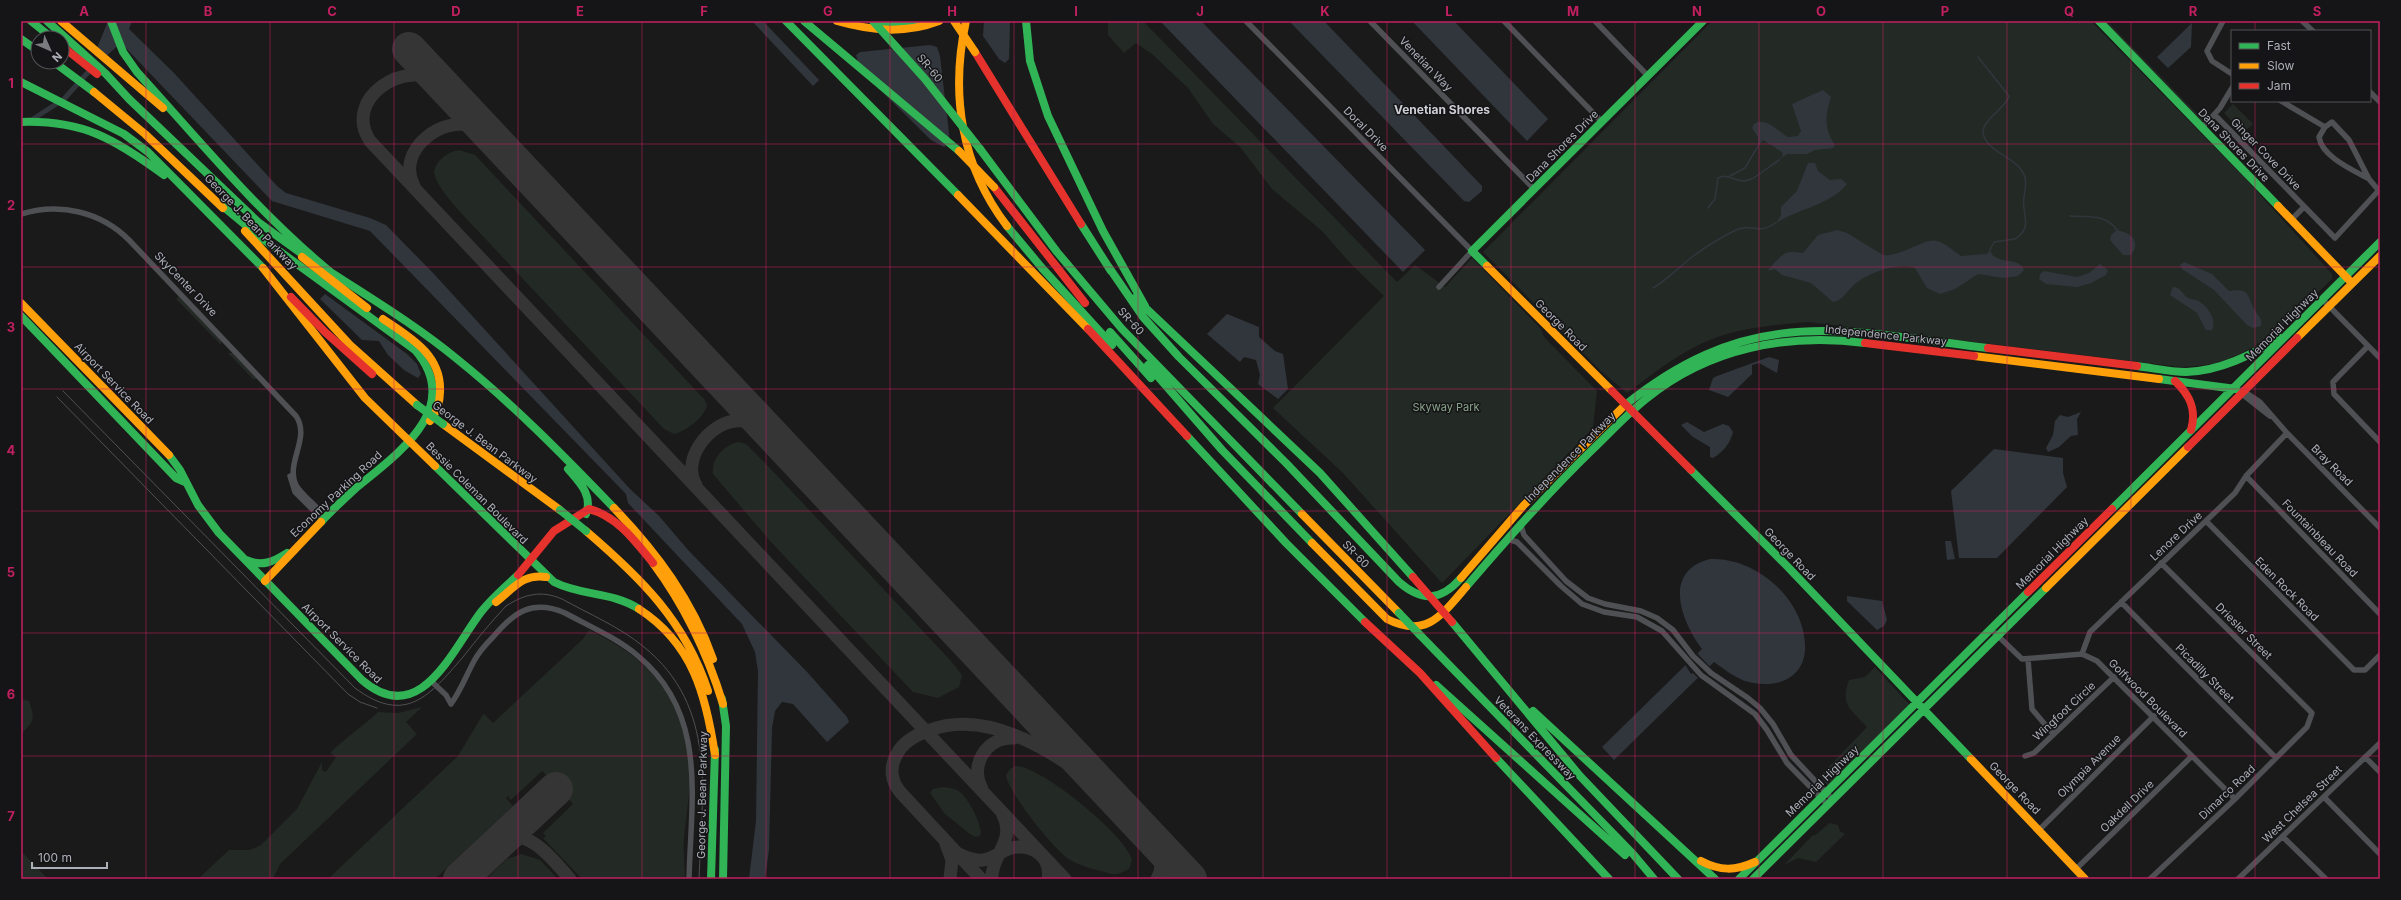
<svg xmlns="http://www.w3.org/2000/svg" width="2401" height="900" viewBox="0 0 2401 900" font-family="Inter,sans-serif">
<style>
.green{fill:#232924}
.water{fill:#31363d}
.pier{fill:#1a1a1a}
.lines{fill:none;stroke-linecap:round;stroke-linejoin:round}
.stream{stroke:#31363d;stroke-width:1.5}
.canal{stroke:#31363d;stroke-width:5}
.taxiway{stroke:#353536;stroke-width:13}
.runway{stroke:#353536;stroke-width:34}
.street{stroke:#4f5053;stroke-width:5.5}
.fast{stroke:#30b455;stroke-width:8}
.slow{stroke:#ff9f0a;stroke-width:8}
.jam{stroke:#e5322d;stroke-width:8}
.tram{stroke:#505053;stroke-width:1}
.fast-bridge{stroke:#30b455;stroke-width:8}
.slow-bridge{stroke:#ff9f0a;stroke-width:8}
.jam-bridge{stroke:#e5322d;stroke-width:8}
.grid{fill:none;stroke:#c12060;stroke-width:1;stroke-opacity:0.55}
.labels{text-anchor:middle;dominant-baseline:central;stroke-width:3;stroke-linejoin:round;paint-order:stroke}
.street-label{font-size:11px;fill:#adb0b9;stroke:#151416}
.park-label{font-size:11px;fill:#87a28a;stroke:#151416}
.neighbourhood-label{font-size:12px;font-weight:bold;fill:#cecfd6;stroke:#151416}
.neatline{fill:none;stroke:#c12060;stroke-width:1.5}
.grid-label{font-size:13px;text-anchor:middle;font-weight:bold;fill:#c12060}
</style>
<rect width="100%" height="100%" fill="#1a1a1a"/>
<path class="green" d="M1108,21H1143L1397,282L1415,265L1445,287L1472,258L1541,329L1544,337L1597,391L1593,428L1442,583L1343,473L1273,408L1384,296L1351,264L1322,231L1272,189L1240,147L1213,124L1188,88L1152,54L1136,43L1124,53L1108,35Z
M1712,21H2091L2244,177L2332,274V279C2296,313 2261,353 2211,364C2201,366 2190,366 2180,367L1808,322C1780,324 1741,328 1715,338C1682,350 1654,373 1627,393L1601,371L1483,252Z
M2103,21H2107L2205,122L2202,124Z
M2233,104L2253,124L2243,133L2224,113Z
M459,150L475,155L704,399L707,405C705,417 685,432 674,434L664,429L479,232C467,219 436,189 434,172C436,160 448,152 459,150Z
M179,296L222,341L221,345L176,299Z
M228,353H234L257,378L256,379H253Z
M738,442L746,444L768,466L951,661L962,675L959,687L938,698L913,692L770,541L713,474C711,459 724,445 738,442Z
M589,630C647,657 682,695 689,760C692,786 686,814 684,839C683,852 685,866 685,879H582L543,838L546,836L543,833L573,804L542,771L511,800L508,796L506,798L513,806L435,879H328L458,756L482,716L484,714L493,723L583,639Z
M1875,667L1910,705L1828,786L1820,776L1867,727C1851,709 1840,706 1849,680L1865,677Z
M21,699L29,701C35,720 35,720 21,734Z
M422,707L406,722L417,734L280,864L273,879H198L229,850H250L261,845L297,809L322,762V770L326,772L336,757L330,753C345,738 362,727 378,712L398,713Z
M1015,766C1039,764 1127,836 1132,860L1129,869L1118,874H1111C1098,870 1082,867 1070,860C1055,851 1007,791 1006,775L1010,769Z
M943,787C949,788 955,788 960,792C968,798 984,827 980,836L975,837L970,834L945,814L930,793L933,789Z
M1829,823L1838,825L1840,831L1845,834L1816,862L1798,858L1784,865L1812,836L1817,834Z
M21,851L48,879H21Z
M521,854L540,860L558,879H486L507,859Z"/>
<path class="water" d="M108,21H132L129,29L174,73L277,186L286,193L370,218L386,225L434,274L630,489L659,516L689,551L808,673L847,717L849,722L827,742L793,704L782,702L775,711L772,728L769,850L765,879H749L756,821L758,671L755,652L742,624L628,503L626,494L370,231L272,201L121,43L104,58L97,48Z
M752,21H763L819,80L813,86Z
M984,21H1010L1009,59L1005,63L999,59L983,36Z
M1160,21H1201L1425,250L1403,272Z
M1289,21H1324L1482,186V191L1469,202L1464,201Z
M1412,21H1454L1548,119L1527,141Z
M2192,23L2191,47L2168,68L2157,57Z
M930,45L937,47L940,56L950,142L944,147L931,140L861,71L856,55L860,52Z
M1823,90L1831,97C1825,115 1824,129 1835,145L1833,148L1815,150L1807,154H1787L1779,160L1783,156L1782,152L1763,140L1758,146V137L1752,128L1754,124C1765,116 1779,132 1788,137L1798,136L1801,131L1792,104Z
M1808,163H1815L1818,171L1830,180L1841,179L1847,184C1831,205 1796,209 1775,224L1781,216V207L1797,191Z
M1837,230L1847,233L1883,255C1902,257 1925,237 1937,241C1947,244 1953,251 1961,256L1987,254L1990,250C1994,266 2020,256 2024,270L2018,276L2003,278L1978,274L1955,289L1940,294L1927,288L1915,268C1900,261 1865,274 1854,285C1847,291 1842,301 1833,302L1811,283L1782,275L1775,269L1767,271C1773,266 1780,253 1790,252C1794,251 1799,253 1803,253L1818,235Z
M2117,230C2132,233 2141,242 2131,255H2123L2110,240L2111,235Z
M2184,262L2212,274L2229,291C2249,288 2247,294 2254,309C2257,315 2263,318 2261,326L2253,328L2247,325L2214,290L2182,269L2180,265Z
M2100,264L2108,270L2106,275L2091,283L2077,287L2046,284L2039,279L2040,274L2044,271L2077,277L2089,273Z
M2173,287C2181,287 2182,294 2188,298C2192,300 2197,299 2200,302C2208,307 2217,320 2212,330H2206L2197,313L2170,295Z
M325,294L407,354L417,364L421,374L418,378L404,370L388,355L379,341L362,340L320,299Z
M1227,314L1259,327V337L1275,351L1283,354L1288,389L1278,399L1258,384L1260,375L1256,360L1244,357L1240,362L1207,334Z
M1769,357L1779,360L1777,373L1759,363L1752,365V374L1728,397L1709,390L1713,378L1717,376Z
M2081,412L2077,419L2078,435L2071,436L2059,447L2048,452L2046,448L2053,435L2055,421L2060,415L2068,417Z
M1687,422L1704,432L1723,424L1729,426L1733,432C1730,444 1723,452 1713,458L1710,457V447L1693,437L1681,425Z
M1994,449L2063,458V473L2067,487L1997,558H1959L1951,491Z
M1945,541H1951L1955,559L1947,560Z
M1710,559C1757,557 1807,601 1805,650C1803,682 1771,689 1745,681C1734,677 1724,669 1714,662L1614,760L1602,747L1702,649C1681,621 1662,571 1710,559Z
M1847,596L1882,601L1887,620L1884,626L1877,630L1847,601Z"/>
<path class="pier" d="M1696,652L1711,668L1699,679L1693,673L1691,674L1684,663Z"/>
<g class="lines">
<path class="stream" d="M1978,57L2009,96C2007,107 1981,121 1983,133C1987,152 2013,156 2022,171C2028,179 2025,188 2024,197C2021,214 2034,227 2015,239L1994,242L1990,250
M1730,176L1745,168L1758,146
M1708,208L1715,199L1718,178C1729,173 1733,181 1743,181C1754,181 1769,166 1779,160
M2070,216C2088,217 2106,214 2117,230
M1653,288C1668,279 1678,268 1692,257C1704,248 1720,238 1734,231C1752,222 1758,236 1775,223"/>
<path class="canal" d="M33,119L64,99L91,69"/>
<path class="taxiway" d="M441,83C405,57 342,99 370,141L1065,879
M414,186C395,151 442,114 475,127C495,135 510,157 525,172
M696,485C681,460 708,424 735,421C747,419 759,426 769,432
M982,789C969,764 987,737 1014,738
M503,838C531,829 554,861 570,879
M946,844L952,860L950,879
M959,854C967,858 974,861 983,860C993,859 1001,851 1011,848C1032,843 1052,857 1048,879
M981,879L901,793C891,782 889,767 897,754C903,742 918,734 930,730C1001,704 1090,774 1135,822C1151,839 1170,855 1157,879
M992,879C991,855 1016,841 1003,815"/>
<path class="runway" d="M409,49L1190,879
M460,879L556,789"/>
<path class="street" d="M1246,21L1472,251L1439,287
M1370,21L1534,189
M1504,21L1602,122
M1595,21L1648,76
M2223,21L2207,51L2212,61L2232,74
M2302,21L2313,31
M2370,92L2380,102
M2281,101L2325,127
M2215,115L2335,238L2380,189
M2202,128L2220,108L2232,88
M2369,179C2353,170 2322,157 2319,137L2325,127L2332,122L2349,140L2369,179L2380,192
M21,214C60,202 101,212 129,240L296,416C311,438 285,463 296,485C301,494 312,502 319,510V516
M2291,220L2304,207
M2323,300L2380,358
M2368,346L2333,382L2334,394L2380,442
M2242,390L2260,402L2287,433L2380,528
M2242,394L2270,416
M290,476L295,492L321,518
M2246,476L2380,614
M2206,521L2354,670H2365L2380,655
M1520,523L1524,535L1566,581L1588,598L1605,604L1641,611L1657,618L1673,630L1693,656L1711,673L1748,698L1760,708L1773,724L1791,755L1833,800
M1507,539L1517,542L1561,586L1582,604L1604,612L1637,617L1662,631L1701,675L1755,714L1767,730L1787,763L1828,805
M2121,602L2276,758
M1995,633L2022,659L2082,654L2097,661L2235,799
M2082,654L2090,632L2235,493L2246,476L2287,433
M2028,659L2032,709L2053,734
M431,681L446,695L451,704C461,690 466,676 474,661C479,652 486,644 493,637C514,612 532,599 565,613C589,626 617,638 638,656C708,714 691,798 689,879
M2025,756L2034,753L2114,677
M2365,757L2380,772
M2324,797L2380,854
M2039,830L2154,716
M2283,837L2326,879
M2076,869L2192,756
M2150,879L2235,799L2307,727L2312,713L2161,563
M2238,879L2380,743"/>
<path class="fast" d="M31,21L52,38
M47,21L106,74L129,99
M111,21L123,52L137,72C200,141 260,215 333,274
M786,21L958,195
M804,21L959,151
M874,21L896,23L918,21
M1026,21L1030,61L1048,116L1103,231L1145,306
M2099,21L2278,206
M21,39L38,51
M54,62L94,92
M21,82L124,134L148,152L263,268
M129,99L258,222L309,259
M21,122C83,120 115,139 164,175
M980,149L1057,252L1122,329L1302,514
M220,204L260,237L415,350C465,408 397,454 356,488C344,499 332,510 321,522
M1081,224L1111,271
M1007,226L1042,268L1112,345
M1108,266L1143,317L1179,357L1286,463L1399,582C1422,602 1441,601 1461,578
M1487,266L1472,251L1703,21
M329,271C372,299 417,326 457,359C513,404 564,456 614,508
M1135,298L1320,473L1413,577
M21,316L176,478L185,482
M1110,332L1151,378
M1148,365L1222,450L1312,543
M2137,366C2153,368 2170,372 2186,372C2220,371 2251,355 2280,338
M2159,379L2236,389
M1625,405C1751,304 1841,330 1988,348
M1187,436L1286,543L1365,622
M169,455L180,470L198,505L219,533L362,680C420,730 452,650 481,612C492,598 505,587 518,575
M435,466L554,582C581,596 614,592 639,609
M568,469C580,483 593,495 586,514
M1691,470L1786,565L1971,759
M2112,509L2380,242
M246,560C262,567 273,562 287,553
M1466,587C1506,540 1547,494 1591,451C1609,434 1626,415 1646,399C1708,348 1787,333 1865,343
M1452,622L1580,776L1678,879
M1420,635L1633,854L1654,879
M1436,685L1625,855
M722,699L726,726L723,879
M1533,711L1715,879
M1496,758L1609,879
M711,879L715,750
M1739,879L2028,592
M1753,879L2046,588"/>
<path class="slow" d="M61,21L163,108
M837,21C872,31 905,34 939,21
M966,21C950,94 961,166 1007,226
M94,92L145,134L223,208
M958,195L1088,329
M2278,206L2350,281
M245,231L350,345L417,405
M302,257L367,308
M1487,266L1612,391
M263,268L365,398L435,466
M21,303L169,455
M383,319C410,337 442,355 440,392C440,402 436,413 430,421
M2297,338L2380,256
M1974,356L2159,379
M443,424L560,510
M614,508C657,553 692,600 713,659
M1302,514L1399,613
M586,531C641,578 685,621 708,691
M1312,543L1387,619C1426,639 1442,615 1466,587
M653,563C685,606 707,652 723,704
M1461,578L1524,505L1625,405
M265,581L321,522
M2046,588L2188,447
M496,602C513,589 523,573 546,577
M639,609C693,644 706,695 715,755
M1971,759L2085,879
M1701,861C1720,871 1735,871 1755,862"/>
<path class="jam" d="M62,46L97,74
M975,52L1081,224
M994,187L1085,303
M291,297L325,332L372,374
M1088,329L1187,436
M1865,343L1974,356
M1988,348L2137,366
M2175,381C2190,395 2197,410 2191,430
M1612,391L1691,470
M2188,447L2297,338
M518,575L554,531L589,509C617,516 635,541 653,563
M2028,592L2112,509
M1365,622L1420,673L1496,758"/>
<path class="tram" d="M63,391L355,688C406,726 430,695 463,657C477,639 491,622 506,606C525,594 541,590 562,599C589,614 620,627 644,647C718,707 702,794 699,879
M57,397L348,694L360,702L377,708"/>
<path class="fast-bridge" d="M873,21L925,79L980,149
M417,405L443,424
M560,510L586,531
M1399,613L1420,635"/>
<path class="slow-bridge" d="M954,21L975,52
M959,151L994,187"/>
<path class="jam-bridge" d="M1413,577L1452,622"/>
</g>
<path class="grid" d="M146,21V879M270,21V879M394,21V879M518,21V879M642,21V879M766,21V879M890,21V879M1014,21V879M1138,21V879M1263,21V879M1387,21V879M1511,21V879M1635,21V879M1759,21V879M1883,21V879M2007,21V879M2131,21V879M2255,21V31M2255,101V879M21,144H2380M21,267H2380M21,389H2380M21,511H2380M21,633H2380M21,756H2380"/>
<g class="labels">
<g class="street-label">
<text transform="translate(1426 64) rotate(46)">Venetian Way</text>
<text transform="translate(930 68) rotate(50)">SR-60</text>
<text transform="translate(1366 129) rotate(45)">Doral Drive</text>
<text transform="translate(2234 145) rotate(46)">Dana Shores Drive</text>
<text transform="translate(1562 146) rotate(-45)">Dana Shores Drive</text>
<text transform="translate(2266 154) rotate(46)">Ginger Cove Drive</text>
<text transform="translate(251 222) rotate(46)">George J. Bean Parkway</text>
<text transform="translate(186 284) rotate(46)">SkyCenter Drive</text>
<text transform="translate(1131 321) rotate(48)">SR-60</text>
<text transform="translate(1561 325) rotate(45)">George Road</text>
<text transform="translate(2282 325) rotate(-45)">Memorial Highway</text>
<text transform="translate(1886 335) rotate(6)">Independence Parkway</text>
<text transform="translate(114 383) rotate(46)">Airport Service Road</text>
<text transform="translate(485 442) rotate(37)">George J. Bean Parkway</text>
<text transform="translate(1570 457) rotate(-45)">Independence Parkway</text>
<text transform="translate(2332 465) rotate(45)">Bray Road</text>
<text transform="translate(477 493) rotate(45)">Bessie Coleman Boulevard</text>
<text transform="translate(336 494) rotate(-43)">Economy Parking Road</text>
<text transform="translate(2176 536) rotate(-43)">Lenore Drive</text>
<text transform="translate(2320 538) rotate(46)">Fountainbleau Road</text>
<text transform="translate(2052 553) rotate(-45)">Memorial Highway</text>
<text transform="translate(1356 554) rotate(46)">SR-60</text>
<text transform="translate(1790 554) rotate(46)">George Road</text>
<text transform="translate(2287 589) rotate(45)">Eden Rock Road</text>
<text transform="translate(2244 631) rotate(45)">Driesler Street</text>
<text transform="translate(342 643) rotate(45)">Airport Service Road</text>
<text transform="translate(2205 673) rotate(45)">Picadilly Street</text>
<text transform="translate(2148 698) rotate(45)">Golfwood Boulevard</text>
<text transform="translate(2064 711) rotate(-43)">Wingfoot Circle</text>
<text transform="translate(1535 738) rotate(46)">Veterans Expressway</text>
<text transform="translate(2089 766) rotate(-45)">Olympia Avenue</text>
<text transform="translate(1822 781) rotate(-44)">Memorial Highway</text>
<text transform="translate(2015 788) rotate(46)">George Road</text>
<text transform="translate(2227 792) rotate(-44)">Dimarco Road</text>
<text transform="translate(702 795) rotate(-89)">George J. Bean Parkway</text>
<text transform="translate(2302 804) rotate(-44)">West Chelsea Street</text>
<text transform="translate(2127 806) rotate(-44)">Oakdell Drive</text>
</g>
<g class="park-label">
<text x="1446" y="407">Skyway Park</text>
</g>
<g class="neighbourhood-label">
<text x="1442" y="109">Venetian Shores</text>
</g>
</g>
<rect width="2401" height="900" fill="none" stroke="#151416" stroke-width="44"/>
<rect x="2231" y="30" width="140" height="72" fill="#151416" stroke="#525257"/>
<rect x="2239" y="43" width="20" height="6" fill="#30b455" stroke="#525257"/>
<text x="2267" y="50" font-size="12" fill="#adb0b9">Fast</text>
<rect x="2239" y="63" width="20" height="6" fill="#ff9f0a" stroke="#525257"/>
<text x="2267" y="70" font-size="12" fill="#adb0b9">Slow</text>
<rect x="2239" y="83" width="20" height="6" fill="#e5322d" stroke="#525257"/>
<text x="2267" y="90" font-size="12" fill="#adb0b9">Jam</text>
<g transform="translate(50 50) rotate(135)"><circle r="19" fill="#151416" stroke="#525257"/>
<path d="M0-3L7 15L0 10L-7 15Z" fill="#7a7c81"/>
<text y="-6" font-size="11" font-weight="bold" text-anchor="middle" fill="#adb0b9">N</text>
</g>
<path d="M32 862v6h75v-6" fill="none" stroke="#adb0b9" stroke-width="2"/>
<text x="38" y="862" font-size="12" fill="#adb0b9" stroke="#151416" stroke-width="3" paint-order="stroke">100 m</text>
<rect x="22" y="22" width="2357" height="856" class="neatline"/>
<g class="grid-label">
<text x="84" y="16">A</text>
<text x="208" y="16">B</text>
<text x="332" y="16">C</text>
<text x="456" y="16">D</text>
<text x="580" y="16">E</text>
<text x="704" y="16">F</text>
<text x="828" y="16">G</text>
<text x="952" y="16">H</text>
<text x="1076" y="16">I</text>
<text x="1200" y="16">J</text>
<text x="1325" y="16">K</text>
<text x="1449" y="16">L</text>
<text x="1573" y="16">M</text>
<text x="1697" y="16">N</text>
<text x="1821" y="16">O</text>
<text x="1945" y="16">P</text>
<text x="2069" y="16">Q</text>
<text x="2193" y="16">R</text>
<text x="2317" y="16">S</text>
<text x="11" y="88">1</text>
<text x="11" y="210">2</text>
<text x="11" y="332">3</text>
<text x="11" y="455">4</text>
<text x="11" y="577">5</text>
<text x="11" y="699">6</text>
<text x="11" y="821">7</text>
</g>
</svg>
